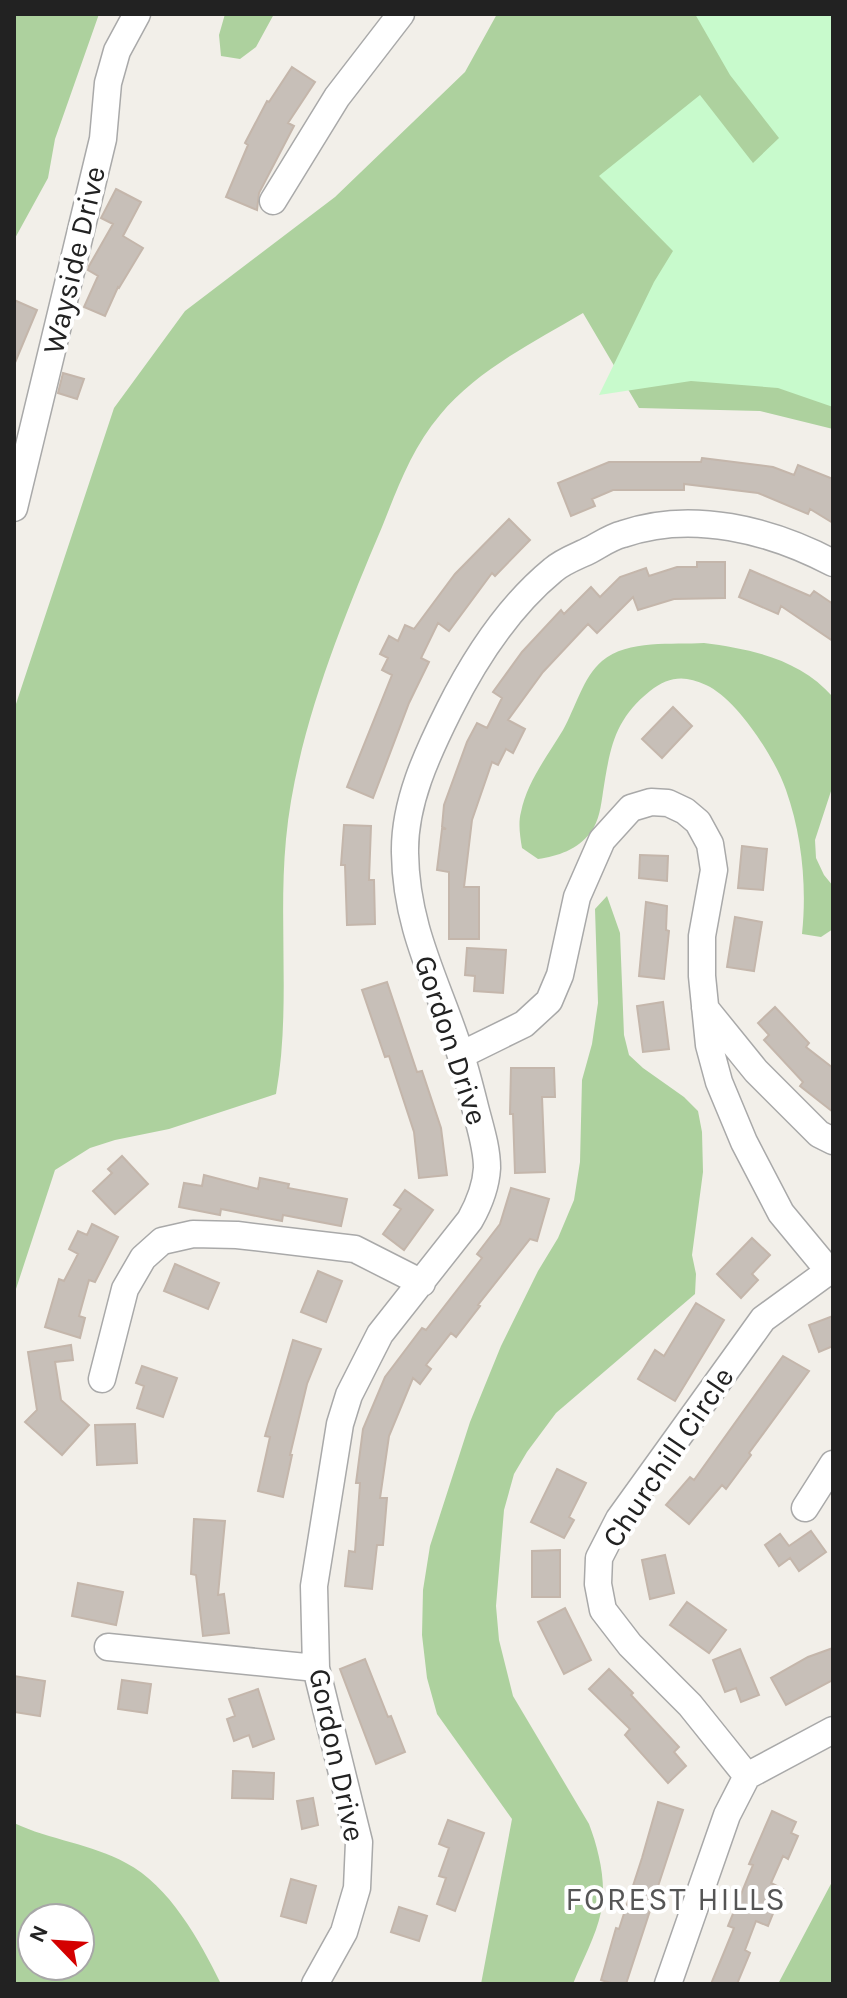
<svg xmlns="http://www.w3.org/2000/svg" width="847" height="1998" viewBox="0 0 847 1998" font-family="Karla,sans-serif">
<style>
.forest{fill:#add19e;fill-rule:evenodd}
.park{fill:#c8facc}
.building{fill:#c7bfb8;stroke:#c4b6ab;stroke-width:2}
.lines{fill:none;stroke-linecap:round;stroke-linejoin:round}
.minor-casing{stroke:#a9a9a9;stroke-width:29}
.minor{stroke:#fff;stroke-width:26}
.labels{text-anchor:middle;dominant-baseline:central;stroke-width:8;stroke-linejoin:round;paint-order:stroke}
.street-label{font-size:30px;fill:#222;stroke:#fff}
.neighbourhood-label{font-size:32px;letter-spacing:2px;fill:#555;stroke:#fff}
</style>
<rect width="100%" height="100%" fill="#f2efe9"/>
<path class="forest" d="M14,14H99L55,139L48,178L14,240Z
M225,14H274L256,47L240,59L221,56L219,35Z
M497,14H833V429L760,411L639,408L583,313C534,342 477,370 440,415C412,448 398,487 382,527C341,624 296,734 286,839C278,923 291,1010 276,1094L169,1129L115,1140L90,1148L55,1170L14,1295V710L114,408L185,311L335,197L465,72Z
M704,643C751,649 800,659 833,697V785L815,840L816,858L824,875L833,886V929L821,937L802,934C807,887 802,835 786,790C775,758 737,699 706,685C685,675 669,676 650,691C614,720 610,748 603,792C601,806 599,821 591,832C577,850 558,856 538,859L522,848C520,836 518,823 521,812C527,782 548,755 563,730C575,709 583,677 602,661C628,639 673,645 704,643Z
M607,896L620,933L624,1035L629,1055L643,1068L684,1097L698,1111L702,1132L703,1172L692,1255L696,1274L695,1294L556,1413L527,1452L514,1474L504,1510L496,1606L499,1640L513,1696L589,1824C599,1850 607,1884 601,1912C596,1936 582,1961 573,1984H481L512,1819L437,1714L427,1678L422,1635L423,1590L430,1546L470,1422L501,1346L538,1271L558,1238L574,1200L580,1162L582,1080L592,1044L598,1003L595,909Z
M14,1823C50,1840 92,1844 126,1863C169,1885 200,1941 221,1984H14ZM80,1918V1966H32V1918Z
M833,1880V1984H778Z"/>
<path class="park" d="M695,14H833V407L778,388L691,381L599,395L654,282L673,251L599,176L700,95L753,163L779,138L730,75Z"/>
<path class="building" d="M292,67L315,82L288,123L294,126L259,193L257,210L226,197L248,145L245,143L267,101L269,102Z
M116,189L141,202L123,236L143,248L119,288L118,287L105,316L84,307L98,276L88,270L89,266L113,224L101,218Z
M14,300L37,310L14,365Z
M63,373L84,379L77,399L58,393Z
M702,458L773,467L794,475L798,465L833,479V523L810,509L808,514L758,493L684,484V490H613L592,499L595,506L571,516L558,483L609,462H701Z
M509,519L530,540L495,576L492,573L449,631L438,623L421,658L429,662L409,703L373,798L347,787L392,675L382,670L388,658L380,654L389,636L398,641L405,625L414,629L455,574Z
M697,562H725V598L674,599L638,610L633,597L597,633L588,624L543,672L508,720L525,729L513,753L506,749L498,765L492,762L472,820L464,887H479V939H449V872L437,870L442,829H446L442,827L444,805L467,742L477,723L487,728L502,698L493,692L522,652L561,610L564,614L591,587L600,597L620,577L646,568L649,576L677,567H697Z
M750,570L810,596L814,591L833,604V641L781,606L778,614L739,597Z
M673,707L692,726L662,758L642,739Z
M344,825L371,826L369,880H374L375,924L347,925L345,865H341Z
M742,846L767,849L763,890L738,888Z
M640,855L668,856L667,881L639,878Z
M646,902L667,906L666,930L669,931L664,979L639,976Z
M735,917L762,922L754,971L727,967Z
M467,948L506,950L503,993L474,991L475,976L465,975Z
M387,982L417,1072L422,1071L441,1128L447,1175L419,1178L414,1132L389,1056L385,1057L362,990Z
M663,1002L669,1049L643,1052L637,1006Z
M775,1007L809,1043L806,1047L833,1068V1112L800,1086L803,1082L764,1040L769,1035L758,1023Z
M511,1068H554L555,1097H542L545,1172L515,1173L513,1114H510Z
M122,1156L148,1184L115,1214L93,1191L112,1173L108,1169Z
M204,1175L258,1189L260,1178L289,1184L288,1188L347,1199L341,1226L283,1215L282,1221L221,1209L220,1215L179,1207L184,1183L202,1186Z
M511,1188L549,1199L537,1241L530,1239L478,1305L480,1306L456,1337L451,1333L426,1365L431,1369L420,1384L413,1378L389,1436L380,1498H387L383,1545H377L372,1589L345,1586L349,1551L355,1552L360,1483H356L363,1429L385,1377L422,1328L426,1330L482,1258L477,1254L500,1224Z
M405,1190L433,1210L404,1250L383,1234L401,1209L394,1205Z
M92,1224L118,1237L95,1282L89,1280L79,1316L85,1318L80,1338L45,1327L59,1279L64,1281L78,1254L69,1249L78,1231L87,1235Z
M752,1238L770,1255L752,1274L758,1280L741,1298L717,1274Z
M175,1264L219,1283L208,1309L164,1291Z
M318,1271L342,1281L326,1322L301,1312Z
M696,1303L724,1320L675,1401L638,1379L655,1350L664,1356Z
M833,1316V1346L819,1352L809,1325Z
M293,1340L321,1349L307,1384L290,1455H292L283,1497L258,1491L270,1437L265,1436Z
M71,1345L73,1360L55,1362L61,1400L89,1425L62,1455L25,1422L37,1410L28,1352Z
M783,1356L809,1371L749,1453L751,1455L726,1489L722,1485L689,1524L666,1505L690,1477L694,1480Z
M142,1366L177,1378L163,1417L137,1408L144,1386L136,1383Z
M135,1424L137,1463L97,1465L95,1425Z
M557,1469L586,1483L569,1517L574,1520L564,1538L531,1522Z
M194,1519L225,1521L218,1595L224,1594L229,1633L203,1636L196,1575L191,1574Z
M811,1531L826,1552L799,1571L790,1558L779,1566L765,1545L780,1534L789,1546Z
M560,1550V1597H532V1551Z
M665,1555L674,1593L650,1599L642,1560Z
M78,1583L123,1592L116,1625L72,1616Z
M687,1602L726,1630L709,1653L670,1625Z
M565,1608L591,1660L564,1674L538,1622Z
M833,1648V1680L786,1705L771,1678L808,1657Z
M740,1649L759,1695L741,1702L736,1688L725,1692L713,1660Z
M365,1659L388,1717L391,1716L405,1752L376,1764L340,1669Z
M609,1669L633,1693L631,1695L679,1747L674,1752L686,1766L668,1783L625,1735L630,1729L589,1689Z
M14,1676L45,1681L40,1716L14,1712Z
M122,1680L151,1684L147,1713L118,1709Z
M258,1689L274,1739L253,1747L249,1735L234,1741L227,1719L235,1716L229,1699Z
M233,1771L274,1773L273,1799L232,1798Z
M313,1798L318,1825L302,1829L297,1801Z
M658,1802L683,1810L626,1984H614L601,1980L616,1928L619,1929L642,1858Z
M772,1811L796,1822L791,1833L798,1836L788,1859L783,1856L771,1883L783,1889L768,1926L756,1921L745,1950L750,1953L737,1984H711L734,1928L728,1926L753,1865L749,1864Z
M448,1820L484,1833L455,1911L437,1904L446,1878L439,1876L449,1848L439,1844Z
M291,1879L316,1886L306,1923L281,1916Z
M399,1907L427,1916L419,1941L391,1932Z"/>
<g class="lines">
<defs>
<path id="minor" d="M273,201L337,97L401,14
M14,508L103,139L108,83L117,51L137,14
M705,1008L756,1071L819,1134L833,1141
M461,1055L524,1024L549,1001L560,975L577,897L602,840L631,808L651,802L668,803L685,811L698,822L710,844L714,870L702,936V976L709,1045L719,1082L744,1142L781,1213L829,1271
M102,1379L125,1289L143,1258L162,1241L193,1234L237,1235L355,1249L422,1283
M805,1508L833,1464
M108,1647L316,1668
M747,1776L690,1705L630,1645L603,1610L598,1584L599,1558L619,1519L763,1319L829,1271H833
M747,1776L833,1730
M315,1984L344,1932L357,1888L359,1842L316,1668L314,1586L340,1424L349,1395L380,1334L470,1220C479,1204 486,1186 487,1168C487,1146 479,1124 474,1103C470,1087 466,1071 461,1056C439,985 406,931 405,853C404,803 427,754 449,710C475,658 508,607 553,570C563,561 578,556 590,550C601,544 611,537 623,534C692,510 770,530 833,563
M668,1984L727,1815L747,1776"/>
</defs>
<use href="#minor" class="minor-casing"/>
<use href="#minor" class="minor"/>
</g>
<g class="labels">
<g class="street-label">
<text transform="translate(74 260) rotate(-77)">Wayside Drive</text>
<text transform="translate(451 1040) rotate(72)">Gordon Drive</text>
<text transform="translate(668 1457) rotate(-56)">Churchill Circle</text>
<text transform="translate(337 1755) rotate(78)">Gordon Drive</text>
</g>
<g class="neighbourhood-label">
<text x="676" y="1899">FOREST HILLS</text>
</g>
</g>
<rect width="847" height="1998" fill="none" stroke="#222222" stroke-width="32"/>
<g transform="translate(56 1942) rotate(295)"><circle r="38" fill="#ffffff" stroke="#a7a7a7" stroke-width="2"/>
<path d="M0-6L14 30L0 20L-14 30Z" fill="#d40000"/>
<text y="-12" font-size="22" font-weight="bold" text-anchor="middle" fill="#222222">N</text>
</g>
</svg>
